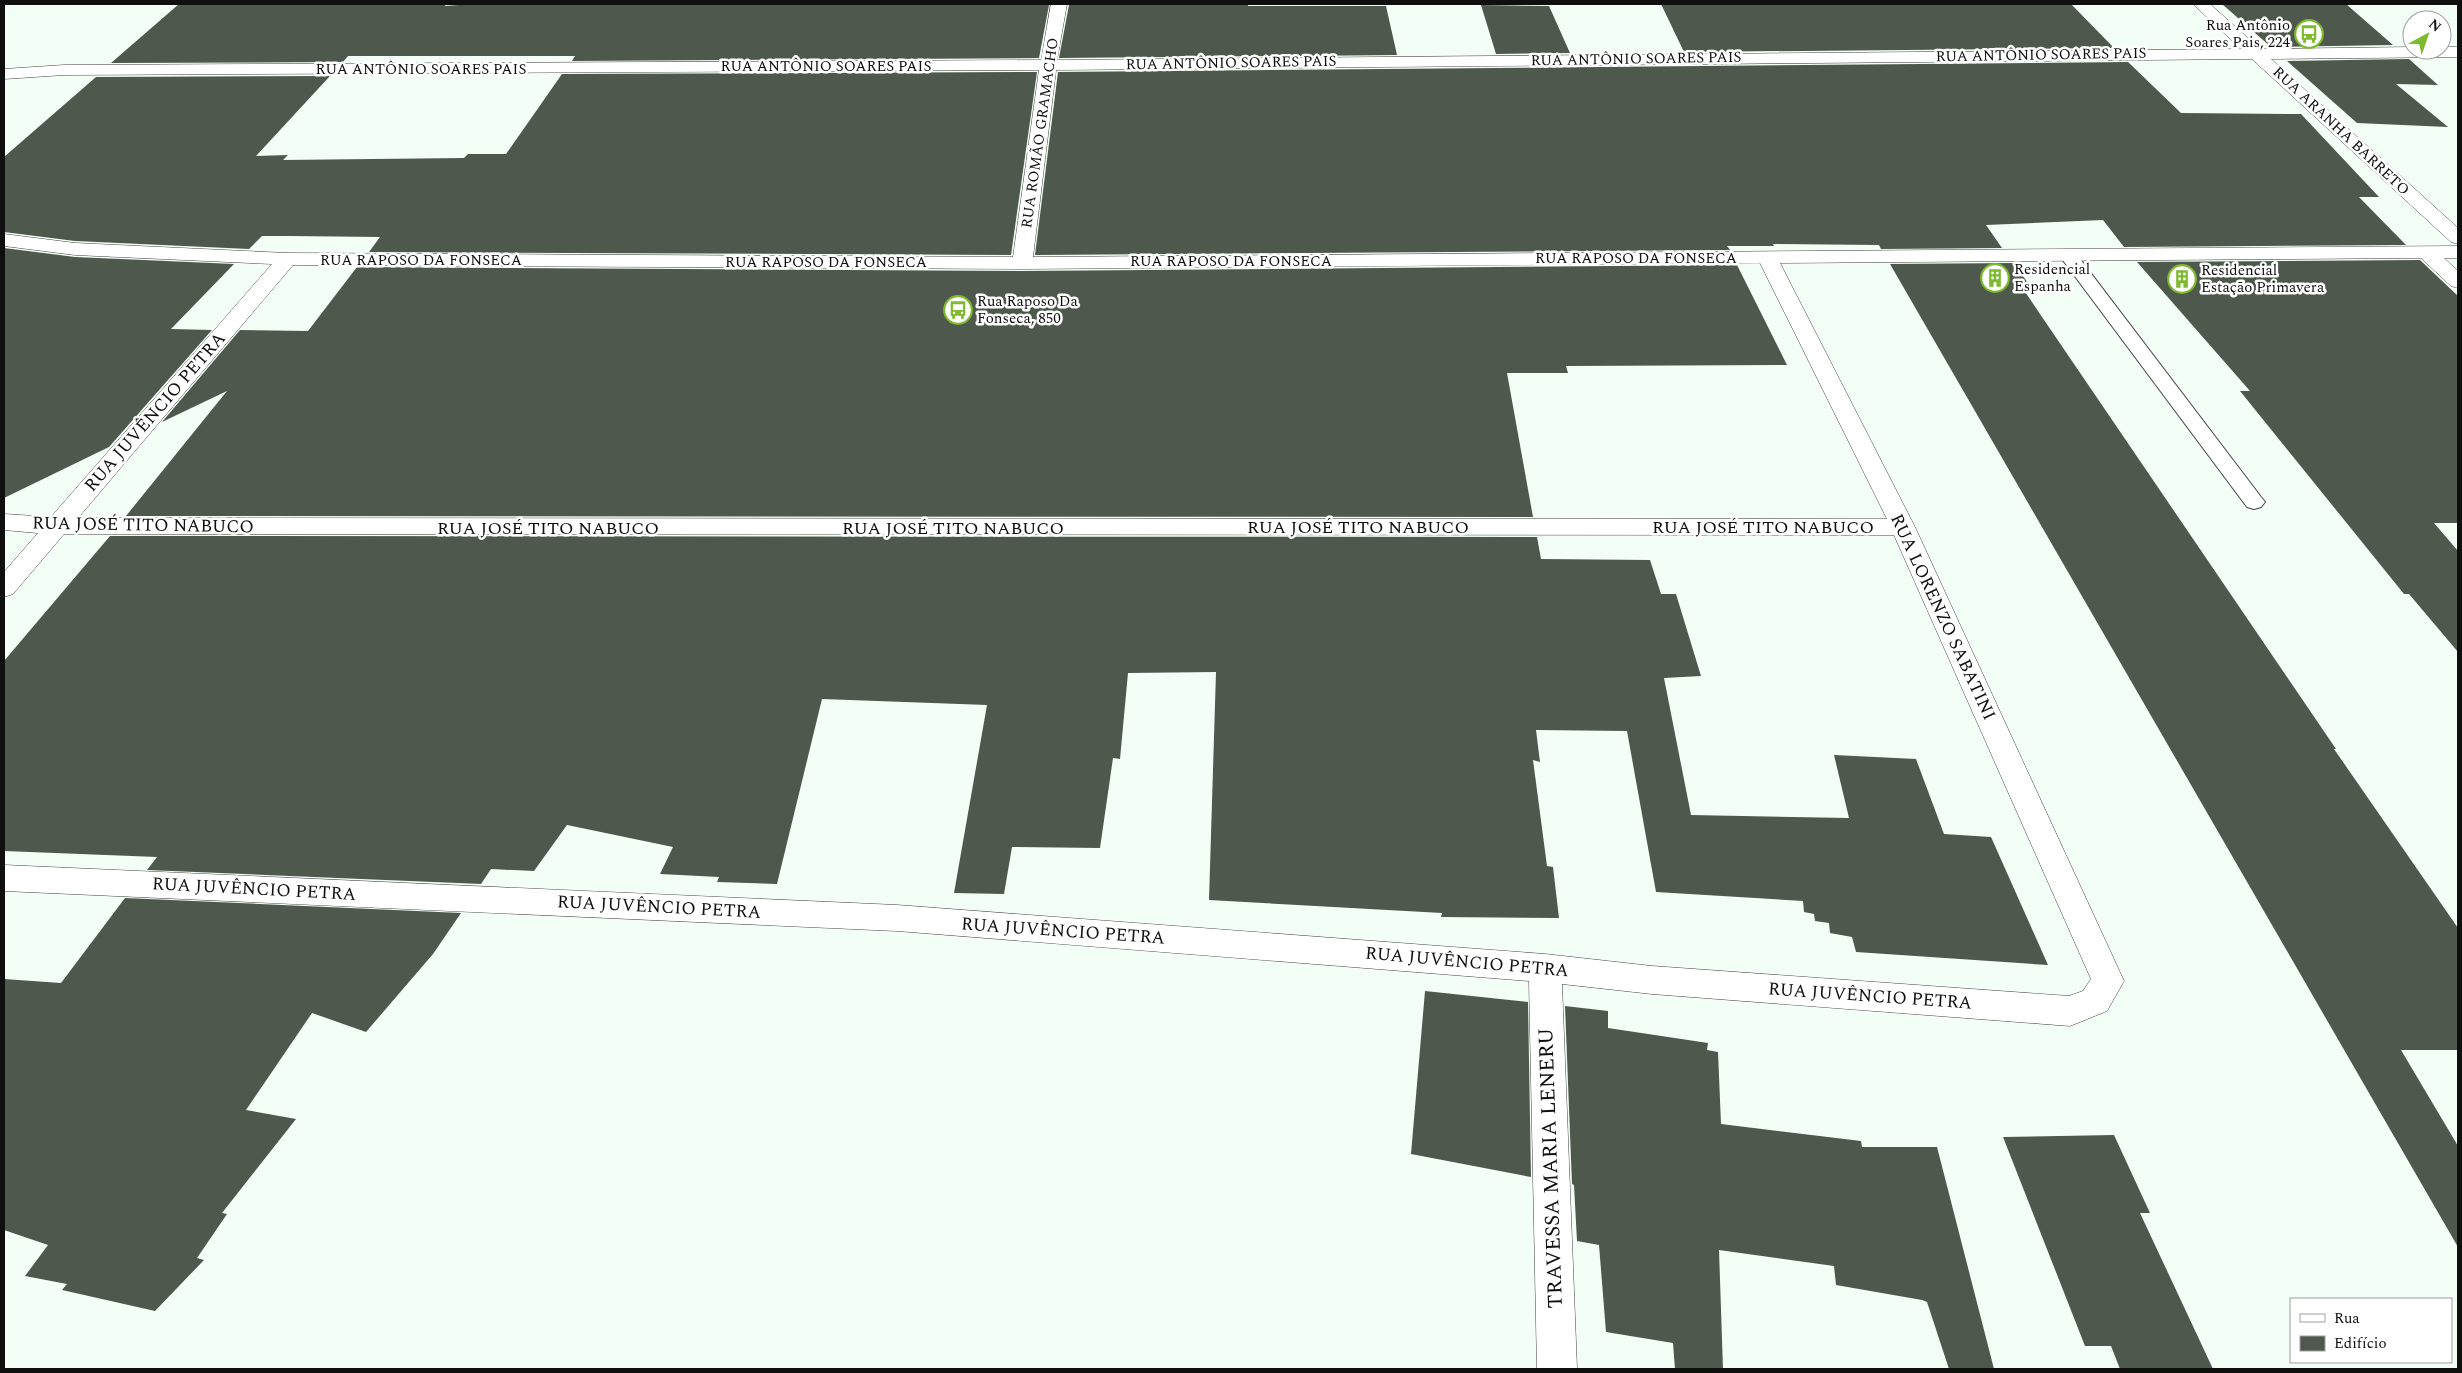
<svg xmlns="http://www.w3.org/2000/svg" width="2462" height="1373" viewBox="0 0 2462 1373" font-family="Spectral,serif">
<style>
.building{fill:#4e584c}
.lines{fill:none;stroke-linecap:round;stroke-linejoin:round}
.lane-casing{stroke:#424242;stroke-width:2}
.street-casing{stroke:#424242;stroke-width:1}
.lane{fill:#fff;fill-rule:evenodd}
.street{fill:#fff;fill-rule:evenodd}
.labels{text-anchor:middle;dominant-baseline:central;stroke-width:5;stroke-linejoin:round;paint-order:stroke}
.far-poi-label{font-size:15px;fill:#0f0f0f;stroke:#fff;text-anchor:start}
.far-street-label{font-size:15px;fill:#0f0f0f;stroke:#fff}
.street-label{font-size:18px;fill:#0f0f0f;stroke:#fff}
.near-street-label{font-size:21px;fill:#0f0f0f;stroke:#fff}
</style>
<rect width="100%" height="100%" fill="#f3fef6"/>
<path class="building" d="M179,4H446L445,6L471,4L1049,5L1039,58L572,61L575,56H348L343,62L111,63Z
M1248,4V6H1386L1397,55L1059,58L1069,5Z
M1661,4H2071L2114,48L1684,52Z
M2222,4H2346L2393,45L2271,47Z
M1481,5L1549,6L1570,53L1496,54Z
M2409,59L2438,85L2396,84L2448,127L2357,123L2287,61Z
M2128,62L2181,113L2301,114L2379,197H2359L2406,245L2124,247L2103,220L1986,225L2002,248L1881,249L1879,245L1773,244L1774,246H1727L1730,250L1035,255L1058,72Z
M1037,72L1011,255L369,252L380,237L290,236H262L249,249L75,241L4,232V157L96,77L330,76L256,156L288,155L283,160L464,158L468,154H506L562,74Z
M4,248L75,257L234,264L171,329L212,330L109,447L4,498Z
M2420,260L2458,296V523H2434L2458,551V652L2409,594H2404L2240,391H2250L2137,262Z
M2014,263L2030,286H2021L2336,749H2334L2458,928V1050H2401L2458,1146V1247L1890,264Z
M1737,265L1787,365L1566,366L1568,373H1507L1533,517L126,516L227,391L162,422L240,330L308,331L357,267L1022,271Z
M110,536L1537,537L1541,559L1650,560L1661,594H1676L1701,676L1664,678L1691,815L1849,818L1834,755L1916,759L1944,834L1991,837L2048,965L1856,952L1852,937L1830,933L1829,923L1815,921L1814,914L1804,912L1803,901L1656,892L1627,731L1536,730L1540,762L1533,760L1547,866L1553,867L1559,918L1441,917L1442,913L1209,900L1216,672L1128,673L1120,759L1113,758L1100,848L1012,847L1004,894L954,893L987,705L822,699L777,884L717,882L719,877L660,874L673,847L567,825L534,871L491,869L481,884L147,870L157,857L4,851V661Z
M125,898L461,913L433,954L366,1032L312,1013L246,1110L296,1119L222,1213L227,1214L197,1258L204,1260L155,1311L62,1290L67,1284L25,1276L48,1245L4,1230V979L61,983Z
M1425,991L1528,1002L1531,1177L1411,1154Z
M1565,1006L1608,1011V1028L1708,1043L1707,1050L1718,1052L1721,1124L1861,1141L1862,1147H1937L1994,1369H1949L1927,1302L1922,1300L1836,1285L1834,1266L1719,1250L1723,1369H1675L1673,1343L1606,1332L1599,1245L1577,1241L1574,1185L1572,1184Z
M2114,1135L2150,1213H2140L2213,1369H2120L2111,1346H2085L2003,1137Z"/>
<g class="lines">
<defs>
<path id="lane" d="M2068,250L2074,251L2261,497L2265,502L2261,507L2254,509L2247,507L2059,255L2062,251Z"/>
<path id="street" d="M1051,4H1067L1057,60L2241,49L2193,4H2210L2260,49L2412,47V50H2442V47H2458V57L2271,59L2458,228V244L2451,242L2252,59L1056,70L1033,257L2458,246V258H2444L2458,271V288L2451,286L2421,258L1780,263L1915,527L2124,981L2107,1011L2070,1026L1652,994L1562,984L1577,1369H1537L1529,981L897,931L4,891V865L897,905L1545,954L1652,966L2069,996L2083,991L2091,979L1894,535L64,534L13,594L4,597V572L38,533L4,530V514L51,517L272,264L75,255L4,246V234L75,243L287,253L1013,257L1039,70L64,75L4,79V69L64,65L1041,60ZM1760,263L1887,519L78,518L293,265L1022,269Z"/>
</defs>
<use href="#lane" class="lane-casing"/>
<use href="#street" class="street-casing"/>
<use href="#lane" class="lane"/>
<use href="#street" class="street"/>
</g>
<defs>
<symbol id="bus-ring" viewBox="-11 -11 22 22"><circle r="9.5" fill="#fff" stroke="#7eba2d" stroke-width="1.5"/><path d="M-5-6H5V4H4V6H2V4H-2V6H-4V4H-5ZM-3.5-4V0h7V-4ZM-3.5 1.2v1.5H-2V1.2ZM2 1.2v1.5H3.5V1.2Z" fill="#7eba2d"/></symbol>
<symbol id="building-ring" viewBox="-11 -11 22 22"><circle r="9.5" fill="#fff" stroke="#7eba2d" stroke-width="1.5"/><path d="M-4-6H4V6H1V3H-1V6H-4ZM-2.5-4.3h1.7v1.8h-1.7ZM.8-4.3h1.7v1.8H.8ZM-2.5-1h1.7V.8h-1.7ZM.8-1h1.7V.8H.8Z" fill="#7eba2d"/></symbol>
</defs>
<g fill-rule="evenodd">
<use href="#bus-ring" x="2293" y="18" width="32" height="32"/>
<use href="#building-ring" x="1979" y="262" width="32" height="32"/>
<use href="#building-ring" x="2166" y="263" width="32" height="32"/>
<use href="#bus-ring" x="942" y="294" width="32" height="32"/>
</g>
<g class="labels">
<g class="far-poi-label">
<text x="2290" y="25" text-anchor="end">Rua Antônio<tspan x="2290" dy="17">Soares Pais, 224</tspan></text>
<text x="2014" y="269">Residencial<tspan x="2014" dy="17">Espanha</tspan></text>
<text x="2201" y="270">Residencial<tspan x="2201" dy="17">Estação Primavera</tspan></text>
<text x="977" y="301">Rua Raposo Da<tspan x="977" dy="17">Fonseca, 850</tspan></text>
</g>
<g class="far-street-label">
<text transform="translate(2041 55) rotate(-1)">RUA ANTÔNIO SOARES PAIS</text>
<text transform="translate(1636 59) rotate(-1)">RUA ANTÔNIO SOARES PAIS</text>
<text transform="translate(1231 63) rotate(-1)">RUA ANTÔNIO SOARES PAIS</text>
<text x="826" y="66">RUA ANTÔNIO SOARES PAIS</text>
<text x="421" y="69">RUA ANTÔNIO SOARES PAIS</text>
<text transform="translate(2341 131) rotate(43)">RUA ARANHA BARRETO</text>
<text transform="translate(1040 133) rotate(-82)">RUA ROMÃO GRAMACHO</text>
<text x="1636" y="258">RUA RAPOSO DA FONSECA</text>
<text x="421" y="260">RUA RAPOSO DA FONSECA</text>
<text x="1231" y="261">RUA RAPOSO DA FONSECA</text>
<text x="826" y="262">RUA RAPOSO DA FONSECA</text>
</g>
<g class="street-label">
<text transform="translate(155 412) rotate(-49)">RUA JUVÊNCIO PETRA</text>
<text transform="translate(143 525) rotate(1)">RUA JOSÉ TITO NABUCO</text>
<text x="1358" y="527">RUA JOSÉ TITO NABUCO</text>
<text x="1763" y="527">RUA JOSÉ TITO NABUCO</text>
<text x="548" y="528">RUA JOSÉ TITO NABUCO</text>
<text x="953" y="528">RUA JOSÉ TITO NABUCO</text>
<text transform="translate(1943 617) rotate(65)">RUA LORENZO SABATINI</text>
<text transform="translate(254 889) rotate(3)">RUA JUVÊNCIO PETRA</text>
<text transform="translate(659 907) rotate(3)">RUA JUVÊNCIO PETRA</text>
<text transform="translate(1063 931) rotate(4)">RUA JUVÊNCIO PETRA</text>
<text transform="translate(1467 962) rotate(5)">RUA JUVÊNCIO PETRA</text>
<text transform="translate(1870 996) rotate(4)">RUA JUVÊNCIO PETRA</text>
</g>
<g class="near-street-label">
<text transform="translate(1551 1168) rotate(-92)">TRAVESSA MARIA LENERU</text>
</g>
</g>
<rect width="2462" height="1373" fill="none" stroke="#0f0f0f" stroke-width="10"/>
<rect x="2290" y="1298" width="162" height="65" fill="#ffffff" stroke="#9f9f9f"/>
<rect x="2300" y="1314" width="25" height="8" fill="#ffffff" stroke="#9f9f9f"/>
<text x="2334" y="1323" font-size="15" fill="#0f0f0f">Rua</text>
<rect x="2300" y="1336" width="25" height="15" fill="#4e584c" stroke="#9f9f9f"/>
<text x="2334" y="1348" font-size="15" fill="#0f0f0f">Edifício</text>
<g transform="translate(2427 35) rotate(40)"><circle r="24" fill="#ffffff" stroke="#9f9f9f"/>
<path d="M0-4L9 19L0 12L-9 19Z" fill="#7eba2d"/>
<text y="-8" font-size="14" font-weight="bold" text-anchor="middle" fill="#0f0f0f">N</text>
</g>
</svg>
